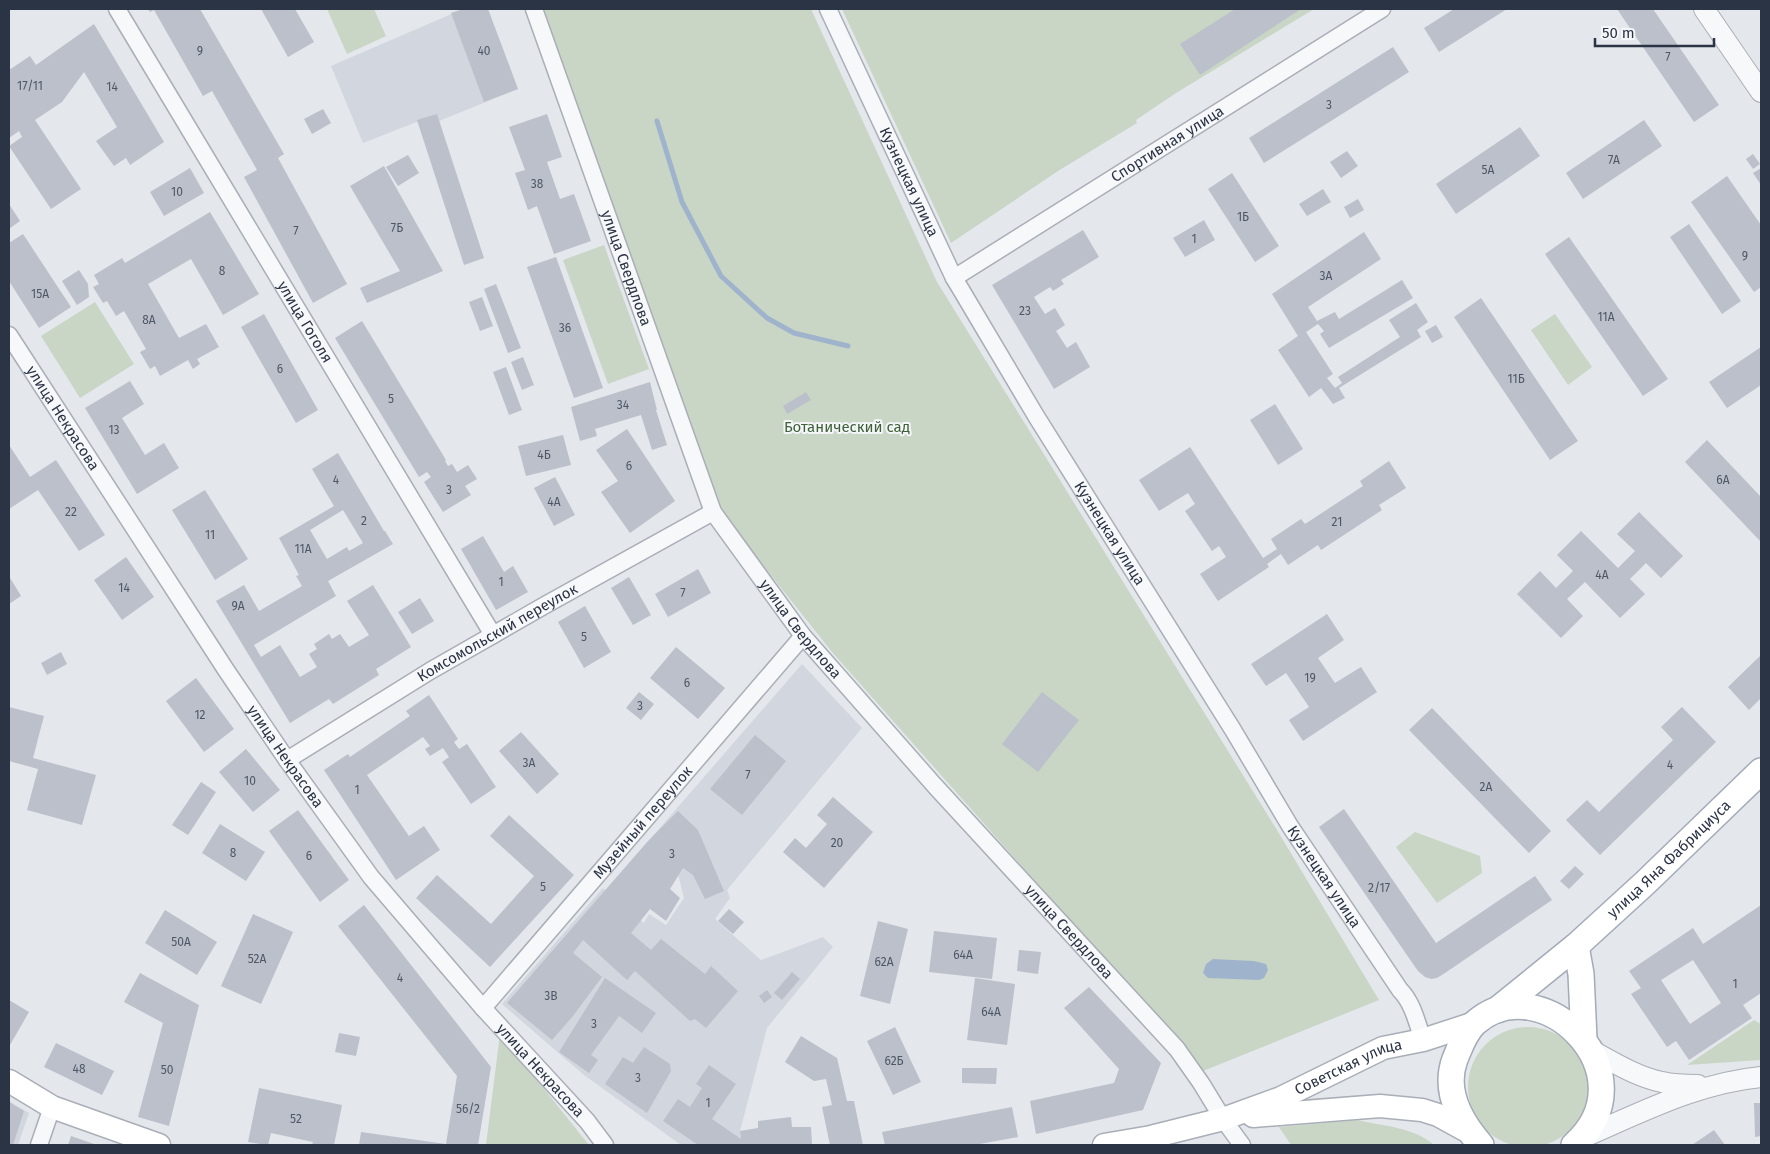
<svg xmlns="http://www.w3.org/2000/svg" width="1770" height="1154" viewBox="0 0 1770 1154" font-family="'Fira Sans',sans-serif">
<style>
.built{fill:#d2d6de}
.green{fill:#c9d6c5}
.water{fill:#9fb4cc}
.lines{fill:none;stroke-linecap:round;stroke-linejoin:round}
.stream{stroke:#9fb4cc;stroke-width:5}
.building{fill:#bbc0ca;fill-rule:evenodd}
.minor-casing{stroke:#a9aeb7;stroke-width:19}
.tertiary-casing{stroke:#a9aeb7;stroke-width:22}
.secondary-casing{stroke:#a9aeb7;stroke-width:25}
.primary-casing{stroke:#a3abb8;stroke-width:28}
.minor{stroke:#f7f8fa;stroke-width:16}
.tertiary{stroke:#f7f8fa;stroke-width:20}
.secondary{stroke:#fff;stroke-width:22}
.primary{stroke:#fff;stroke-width:25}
.labels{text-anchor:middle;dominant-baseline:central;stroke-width:4;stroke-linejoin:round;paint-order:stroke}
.number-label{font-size:12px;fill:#4f5766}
.street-label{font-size:15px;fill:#2b3445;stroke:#f4f6f9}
.park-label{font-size:15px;fill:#3f6138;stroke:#f4f6f9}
</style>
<rect width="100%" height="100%" fill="#e4e7ec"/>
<path class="built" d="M463,9H488L518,89L439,121L437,114L363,143L331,66Z
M802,664L862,728L727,890L730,898L715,919L761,960L823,937L833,947L767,1028L740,1131L742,1145H681L584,1075L502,1004L603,888L644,923L649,914L666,925L684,898L674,858L652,837Z
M9,1101L29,1113L18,1145H9Z"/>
<path class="green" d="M327,9H374L386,36L347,54Z
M534,9H811L937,282L1277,830L1379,1000L1203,1071L832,652L720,511Z
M842,9H1314L1176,93L1136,120L1137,123L1058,171L951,243Z
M604,245L649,369L608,384L563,260Z
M95,302L134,364L80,398L41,336Z
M1555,314L1592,367L1568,385L1531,330Z
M1415,832L1480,856L1482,873L1437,903L1396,847Z
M1754,1020L1761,1024V1060L1687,1065Z
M1468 1087a60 60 0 1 1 120 0a60 60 0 1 1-120 0Z
M500,1034L589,1145H486Z
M1357,1120C1382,1126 1414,1127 1434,1145H1291L1279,1127Z"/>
<path class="water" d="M1213,959L1254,961L1266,964L1268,970L1264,978L1259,980L1208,978L1203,973L1206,964Z"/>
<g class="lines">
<path class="stream" d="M657,121L682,202L721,276L767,318L794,333L848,346"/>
</g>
<path class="building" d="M148,9H200L284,154L278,158L347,284L313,303L244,177L257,170L212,91L203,96L154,10L150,12Z
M261,9H295L314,42L288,57Z
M463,9H488L518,89L484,102L451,13Z
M1235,9H1301L1200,75L1180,44Z
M1454,9H1507L1439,52L1424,28Z
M1617,9H1653L1719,105L1694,122Z
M94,24L164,142L130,165L126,158L114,166L96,141L117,127L84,72L62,102L35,120L81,189L51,209L9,146L22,137L19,131L9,138V70L30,56L36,65Z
M1393,47L1409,72L1264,163L1249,138Z
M323,109L331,123L312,134L304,119Z
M437,114L484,258L464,265L417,120Z
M547,114L562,157L547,162L560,199L574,194L591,241L554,254L537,206L528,210L515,173L525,170L509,127Z
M1644,120L1662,146L1583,199L1566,173Z
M1520,127L1540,156L1456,214L1436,184Z
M1347,151L1358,166L1341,178L1330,162Z
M1753,154L1760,164L1753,169L1746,159Z
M408,155L419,173L398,186L386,167Z
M384,166L443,271L367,303L360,288L400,271L350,186Z
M190,168L204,193L164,216L150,192Z
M1761,168V185L1753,173Z
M1232,173L1279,246L1255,262L1208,189Z
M1727,176L1761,225V287L1754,292L1691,202Z
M1323,189L1331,202L1307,216L1299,204Z
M1358,199L1364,210L1350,218L1344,207Z
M9,204L20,221L9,229Z
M210,212L259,294L223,315L191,259L148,284L179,338L206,324L219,347L197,359L200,364L193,369L188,360L160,376L155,366L150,369L140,352L146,349L124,311L116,316L107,301L103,303L93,287L99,284L94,275L122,258L125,263Z
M1204,220L1215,240L1185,257L1173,238Z
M1689,224L1741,301L1722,314L1670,237Z
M1083,230L1099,257L1061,280L1064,284L1053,291L1050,287L1034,297L1045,314L1055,308L1065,325L1056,331L1067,348L1076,342L1090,367L1054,389L992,285Z
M1364,232L1381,259L1308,307L1317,321L1335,312L1339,319L1402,280L1413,298L1329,348L1320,334L1324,331L1318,324L1306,332L1333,374L1327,378L1335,388L1342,383L1338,377L1400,337L1389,320L1416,303L1428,322L1417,330L1421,337L1339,388L1345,398L1333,404L1321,388L1309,397L1278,350L1298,336L1272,294Z
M23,234L71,307L39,328L9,281V243Z
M1569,237L1668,379L1643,396L1545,254Z
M556,257L603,388L574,398L527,267Z
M79,270L88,284L89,297L77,305L62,281Z
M496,284L521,348L508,353L484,289Z
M482,297L493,326L480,331L469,302Z
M1481,298L1578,441L1550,460L1454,317Z
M264,314L318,410L296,423L241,327Z
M362,321L446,460L445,461L448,466L452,464L457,472L468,465L477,479L465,486L471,495L443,512L424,482L431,477L427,472L419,477L335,338Z
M1436,325L1443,337L1432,343L1425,331Z
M1761,347V385L1727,408L1709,382Z
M523,357L534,385L522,390L511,362Z
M506,367L522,410L509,415L493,372Z
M130,381L144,404L122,418L145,455L164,443L179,468L137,494L85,408Z
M650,382L657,410H656L667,445L652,450L641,415L595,429L597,436L580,441L571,407Z
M806,392L811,400L787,414L783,406Z
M1275,404L1303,449L1278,465L1250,420Z
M627,429L675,501L630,533L601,492L618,481L596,450Z
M563,435L571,465L526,476L518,446Z
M1707,440L1761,497V542L1685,462Z
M9,445L30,477L56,460L105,535L79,551L38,490L9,509Z
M1190,447L1263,558L1277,549L1271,539L1301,519L1305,524L1363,486L1360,481L1389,461L1406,488L1379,505L1382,510L1321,550L1318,545L1288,565L1281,554L1267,564L1269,567L1218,601L1200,574L1226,557L1219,546L1212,551L1185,511L1195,504L1188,493L1159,511L1139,480Z
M338,453L384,531H385L393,544L328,581L336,596L254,645L261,657L280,645L300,677L317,667L309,654L317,649L314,644L329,634L332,639L340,634L349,647L369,635L347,601L373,585L411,647L376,669L379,675L333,704L329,699L290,723L216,601L244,585L259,611L302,586L296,576L299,575L279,538L334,506L312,469ZM343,510L363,543L349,551L347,547L327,559L310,530Z
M555,477L575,515L554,526L534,488Z
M205,490L248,559L215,580L172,510Z
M1639,512L1683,556L1661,578L1646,563L1630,579L1645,594L1620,618L1585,582L1567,599L1583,616L1561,638L1517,594L1540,571L1556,588L1573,571L1557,555L1581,531L1618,568L1635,551L1617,534Z
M483,536L504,572L513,566L528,592L496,610L461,549Z
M126,557L154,597L122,620L94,580Z
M698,569L711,593L668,617L655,594Z
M9,576L21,596L9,604Z
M629,577L651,615L633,625L611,588Z
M420,598L434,621L412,634L398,612Z
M585,606L611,652L584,668L558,622Z
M1327,614L1344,640L1318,658L1335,683L1361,667L1377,692L1303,741L1289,720L1309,707L1286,673L1266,686L1251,664Z
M676,647L725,688L698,719L650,678Z
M61,652L67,664L47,675L41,663Z
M1761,655V698L1749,710L1728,687Z
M196,678L234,729L204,752L166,701Z
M639,692L654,704L641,720L626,708Z
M1042,692L1079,720L1038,772L1002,744Z
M429,695L458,739L454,742L459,749L467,744L496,787L471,804L442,762L449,757L443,748L430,756L425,749L430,746L423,737L367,775L409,836L424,826L440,850L396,880L324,770L348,754L350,757L410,716L406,711Z
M9,707L44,716L33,758L96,775L82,825L27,810L38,769L9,761Z
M1682,707L1716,742L1600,855L1566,820L1587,800L1599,812L1673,740L1661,727Z
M1432,708L1551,831L1529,853L1409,730Z
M521,732L559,774L537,794L499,751Z
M755,735L786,761L742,815L710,789Z
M246,749L280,790L253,812L219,772Z
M201,782L216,792L188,835L172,825Z
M833,797L873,832L824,888L783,852L795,838L806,848L827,824L817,815Z
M1344,809L1436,943L1535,876L1552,900L1445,973L1437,978L1431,979L1425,977L1418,971L1411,961L1319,827Z
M298,810L349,880L320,902L269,831Z
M678,811L698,830L724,891L705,899L693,875L683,868L670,889L680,898L666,921L650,909L631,933L651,950L661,939L705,974L711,966L738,991L706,1028L695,1019L690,1021L635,971L627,980L583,940L573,953L602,977L573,1016L552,1040L507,1003L648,841Z
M509,815L574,875L490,967L416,898L437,875L491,924L534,876L490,836Z
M220,824L265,852L246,881L202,853Z
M1575,866L1584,874L1569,889L1560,881Z
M364,905L491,1067L478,1145H359L361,1132L446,1144L457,1076L338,926Z
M1761,905V993L1743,1005L1752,1018L1689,1060L1676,1041L1667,1047L1631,994L1641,988L1629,971L1693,928L1703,944ZM1693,960L1721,1003L1690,1024L1661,980Z
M729,909L744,922L733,934L718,921Z
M165,910L217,942L197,975L145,943Z
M253,914L293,932L261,1004L221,986Z
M878,921L908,929L890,1004L860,996Z
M934,931L997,938L992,979L929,972Z
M1019,950L1041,952L1038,974L1017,971Z
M792,972L800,979L782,1000L774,993Z
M140,973L199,1005L169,1126L138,1117L163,1023L124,1002Z
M605,978L656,1013L642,1033L619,1016L591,1055L598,1060L589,1073L559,1052Z
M975,978L1015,984L1007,1045L967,1040Z
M1089,987L1161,1063L1143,1110L1036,1134L1030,1101L1114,1083L1119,1069L1064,1008Z
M767,990L772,997L764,1003L759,996Z
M9,1000L29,1012L10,1045L9,1044Z
M895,1027L921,1082L893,1095L867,1041Z
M339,1033L360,1037L356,1056L335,1052Z
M801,1036L837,1058L847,1101H854L863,1145H830L822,1107L832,1105L826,1079L814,1081L785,1062Z
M56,1043L114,1071L102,1095L44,1067Z
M644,1047L670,1064L671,1071L647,1113L605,1084L623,1057L633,1063Z
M709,1065L736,1084L712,1119L741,1139L740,1131L758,1128V1121L791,1117L792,1127H811L812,1145H698L663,1121L678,1099L690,1107L702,1088L696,1084Z
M962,1068H997L996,1084L962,1083Z
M259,1088L342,1105L334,1145H312L313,1142L271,1133L268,1145L248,1142Z
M9,1102L24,1111L13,1145H9Z
M1754,1103H1761V1136L1755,1137Z
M1012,1107L1018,1137L974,1145H885L882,1132Z
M1714,1130L1725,1145H1692Z
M71,1136L97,1145H68Z"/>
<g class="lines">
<defs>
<g id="minor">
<path id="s1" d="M117,9L493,635"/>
<path id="s2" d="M534,9L713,512L803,636L935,786L1177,1049L1201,1083L1223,1119L1242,1145"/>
<path id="s3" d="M828,9L954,278L963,293L1036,416L1233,730L1290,826L1400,990C1413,1003 1417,1023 1423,1040"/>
<path id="s4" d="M954,278L1382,9"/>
<path id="s5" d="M9,335L226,670L287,760L371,877L483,1008L587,1121L605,1145"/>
<path id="s6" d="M287,760L430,671L547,604L713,512"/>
<path id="s7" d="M483,1008L803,636"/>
<path d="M39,1145L52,1107"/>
</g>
<path id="tertiary" d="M1704,9L1761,92
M1591,1050C1613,1062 1637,1077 1662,1082C1674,1085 1686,1085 1698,1085
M1582,1138C1640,1113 1697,1083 1761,1077"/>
<g id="secondary">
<path d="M9,1081L52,1107L159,1145"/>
<path d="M1253,1116L1380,1106L1422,1110L1438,1115L1469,1132"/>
<path id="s8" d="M1104,1145L1151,1137L1223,1119L1281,1098L1383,1048L1423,1040L1475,1023"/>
</g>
<g id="primary">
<path d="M1576,946L1581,974L1584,1039"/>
<path id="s9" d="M1497,1010L1576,946L1645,883L1761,771"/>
<path d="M1481,1145C1460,1121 1443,1091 1455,1059C1460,1047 1465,1032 1475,1023C1542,964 1653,1075 1574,1145"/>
</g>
</defs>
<use href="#minor" class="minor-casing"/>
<use href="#tertiary" class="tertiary-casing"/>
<use href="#secondary" class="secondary-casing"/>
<use href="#primary" class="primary-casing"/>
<use href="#minor" class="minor"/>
<use href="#tertiary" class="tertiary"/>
<use href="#secondary" class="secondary"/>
<use href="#primary" class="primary"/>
</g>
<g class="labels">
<g class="number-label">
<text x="200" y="51">9</text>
<text x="484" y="51">40</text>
<text x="1668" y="57">7</text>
<text x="30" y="86">17/11</text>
<text x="112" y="87">14</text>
<text x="1329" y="105">3</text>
<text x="1614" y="160">7А</text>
<text x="1488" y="170">5А</text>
<text x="537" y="184">38</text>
<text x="177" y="192">10</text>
<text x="1243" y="217">1Б</text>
<text x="397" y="228">7Б</text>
<text x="296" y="231">7</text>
<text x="1194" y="239">1</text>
<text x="1745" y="256">9</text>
<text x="222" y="271">8</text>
<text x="1326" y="276">3А</text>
<text x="40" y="294">15А</text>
<text x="1025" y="311">23</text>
<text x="1606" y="317">11А</text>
<text x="149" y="320">8А</text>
<text x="565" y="328">36</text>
<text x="280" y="369">6</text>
<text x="1516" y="379">11Б</text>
<text x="391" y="399">5</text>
<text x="623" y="405">34</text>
<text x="114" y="430">13</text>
<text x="544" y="455">4Б</text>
<text x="629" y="466">6</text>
<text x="336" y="480">4</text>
<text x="1723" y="480">6А</text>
<text x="449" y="490">3</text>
<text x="554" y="502">4А</text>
<text x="71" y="512">22</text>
<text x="364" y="521">2</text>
<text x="1337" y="522">21</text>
<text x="210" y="535">11</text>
<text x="303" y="549">11А</text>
<text x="1602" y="575">4А</text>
<text x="501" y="582">1</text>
<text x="124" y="588">14</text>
<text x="683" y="593">7</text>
<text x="238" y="606">9А</text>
<text x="584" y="637">5</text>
<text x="1310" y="678">19</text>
<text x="687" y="683">6</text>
<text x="640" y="706">3</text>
<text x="200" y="715">12</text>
<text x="529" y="763">3А</text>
<text x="1670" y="765">4</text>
<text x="748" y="775">7</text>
<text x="250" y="781">10</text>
<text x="1486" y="787">2А</text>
<text x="357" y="790">1</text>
<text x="837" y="843">20</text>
<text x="233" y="853">8</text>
<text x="672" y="854">3</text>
<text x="309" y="856">6</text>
<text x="543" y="887">5</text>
<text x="1379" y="888">2/17</text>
<text x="181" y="942">50А</text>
<text x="963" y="955">64А</text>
<text x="257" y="959">52А</text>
<text x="884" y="962">62А</text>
<text x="400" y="978">4</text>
<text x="1735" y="984">1</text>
<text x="551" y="996">3В</text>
<text x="991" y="1012">64А</text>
<text x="594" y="1024">3</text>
<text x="894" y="1061">62Б</text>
<text x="79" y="1069">48</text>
<text x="167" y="1070">50</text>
<text x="638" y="1078">3</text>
<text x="708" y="1103">1</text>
<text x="468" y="1109">56/2</text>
<text x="296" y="1119">52</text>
</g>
<g class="street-label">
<text stroke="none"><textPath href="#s4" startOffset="252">Спортивная улица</textPath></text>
<text stroke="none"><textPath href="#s3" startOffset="191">Кузнецкая улица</textPath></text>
<text stroke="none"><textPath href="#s2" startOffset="275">улица Свердлова</textPath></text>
<text stroke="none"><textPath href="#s1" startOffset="365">улица Гоголя</textPath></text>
<text stroke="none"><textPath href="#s5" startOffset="99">улица Некрасова</textPath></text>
<text stroke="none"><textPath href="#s3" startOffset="596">Кузнецкая улица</textPath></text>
<text stroke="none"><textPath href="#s2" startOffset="680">улица Свердлова</textPath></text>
<text stroke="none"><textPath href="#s6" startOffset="246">Комсомольский переулок</textPath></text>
<text stroke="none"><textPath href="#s5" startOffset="504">улица Некрасова</textPath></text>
<text stroke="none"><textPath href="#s7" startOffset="245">Музейный переулок</textPath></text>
<text stroke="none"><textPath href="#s9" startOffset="229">улица Яна Фабрициуса</textPath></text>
<text stroke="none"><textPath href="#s3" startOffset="1001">Кузнецкая улица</textPath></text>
<text stroke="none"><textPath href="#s2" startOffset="1085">улица Свердлова</textPath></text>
<text stroke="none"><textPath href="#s8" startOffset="258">Советская улица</textPath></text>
<text stroke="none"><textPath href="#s5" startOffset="909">улица Некрасова</textPath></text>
</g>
<g class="park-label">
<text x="847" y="427">Ботанический сад</text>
</g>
</g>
<rect width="1770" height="1154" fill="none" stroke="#2b3445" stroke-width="20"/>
<path d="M1595 38v8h119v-8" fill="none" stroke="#2b3445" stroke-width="2.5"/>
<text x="1602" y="38" font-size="15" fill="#2b3445" stroke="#f4f6f9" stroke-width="4" paint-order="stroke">50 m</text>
</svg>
